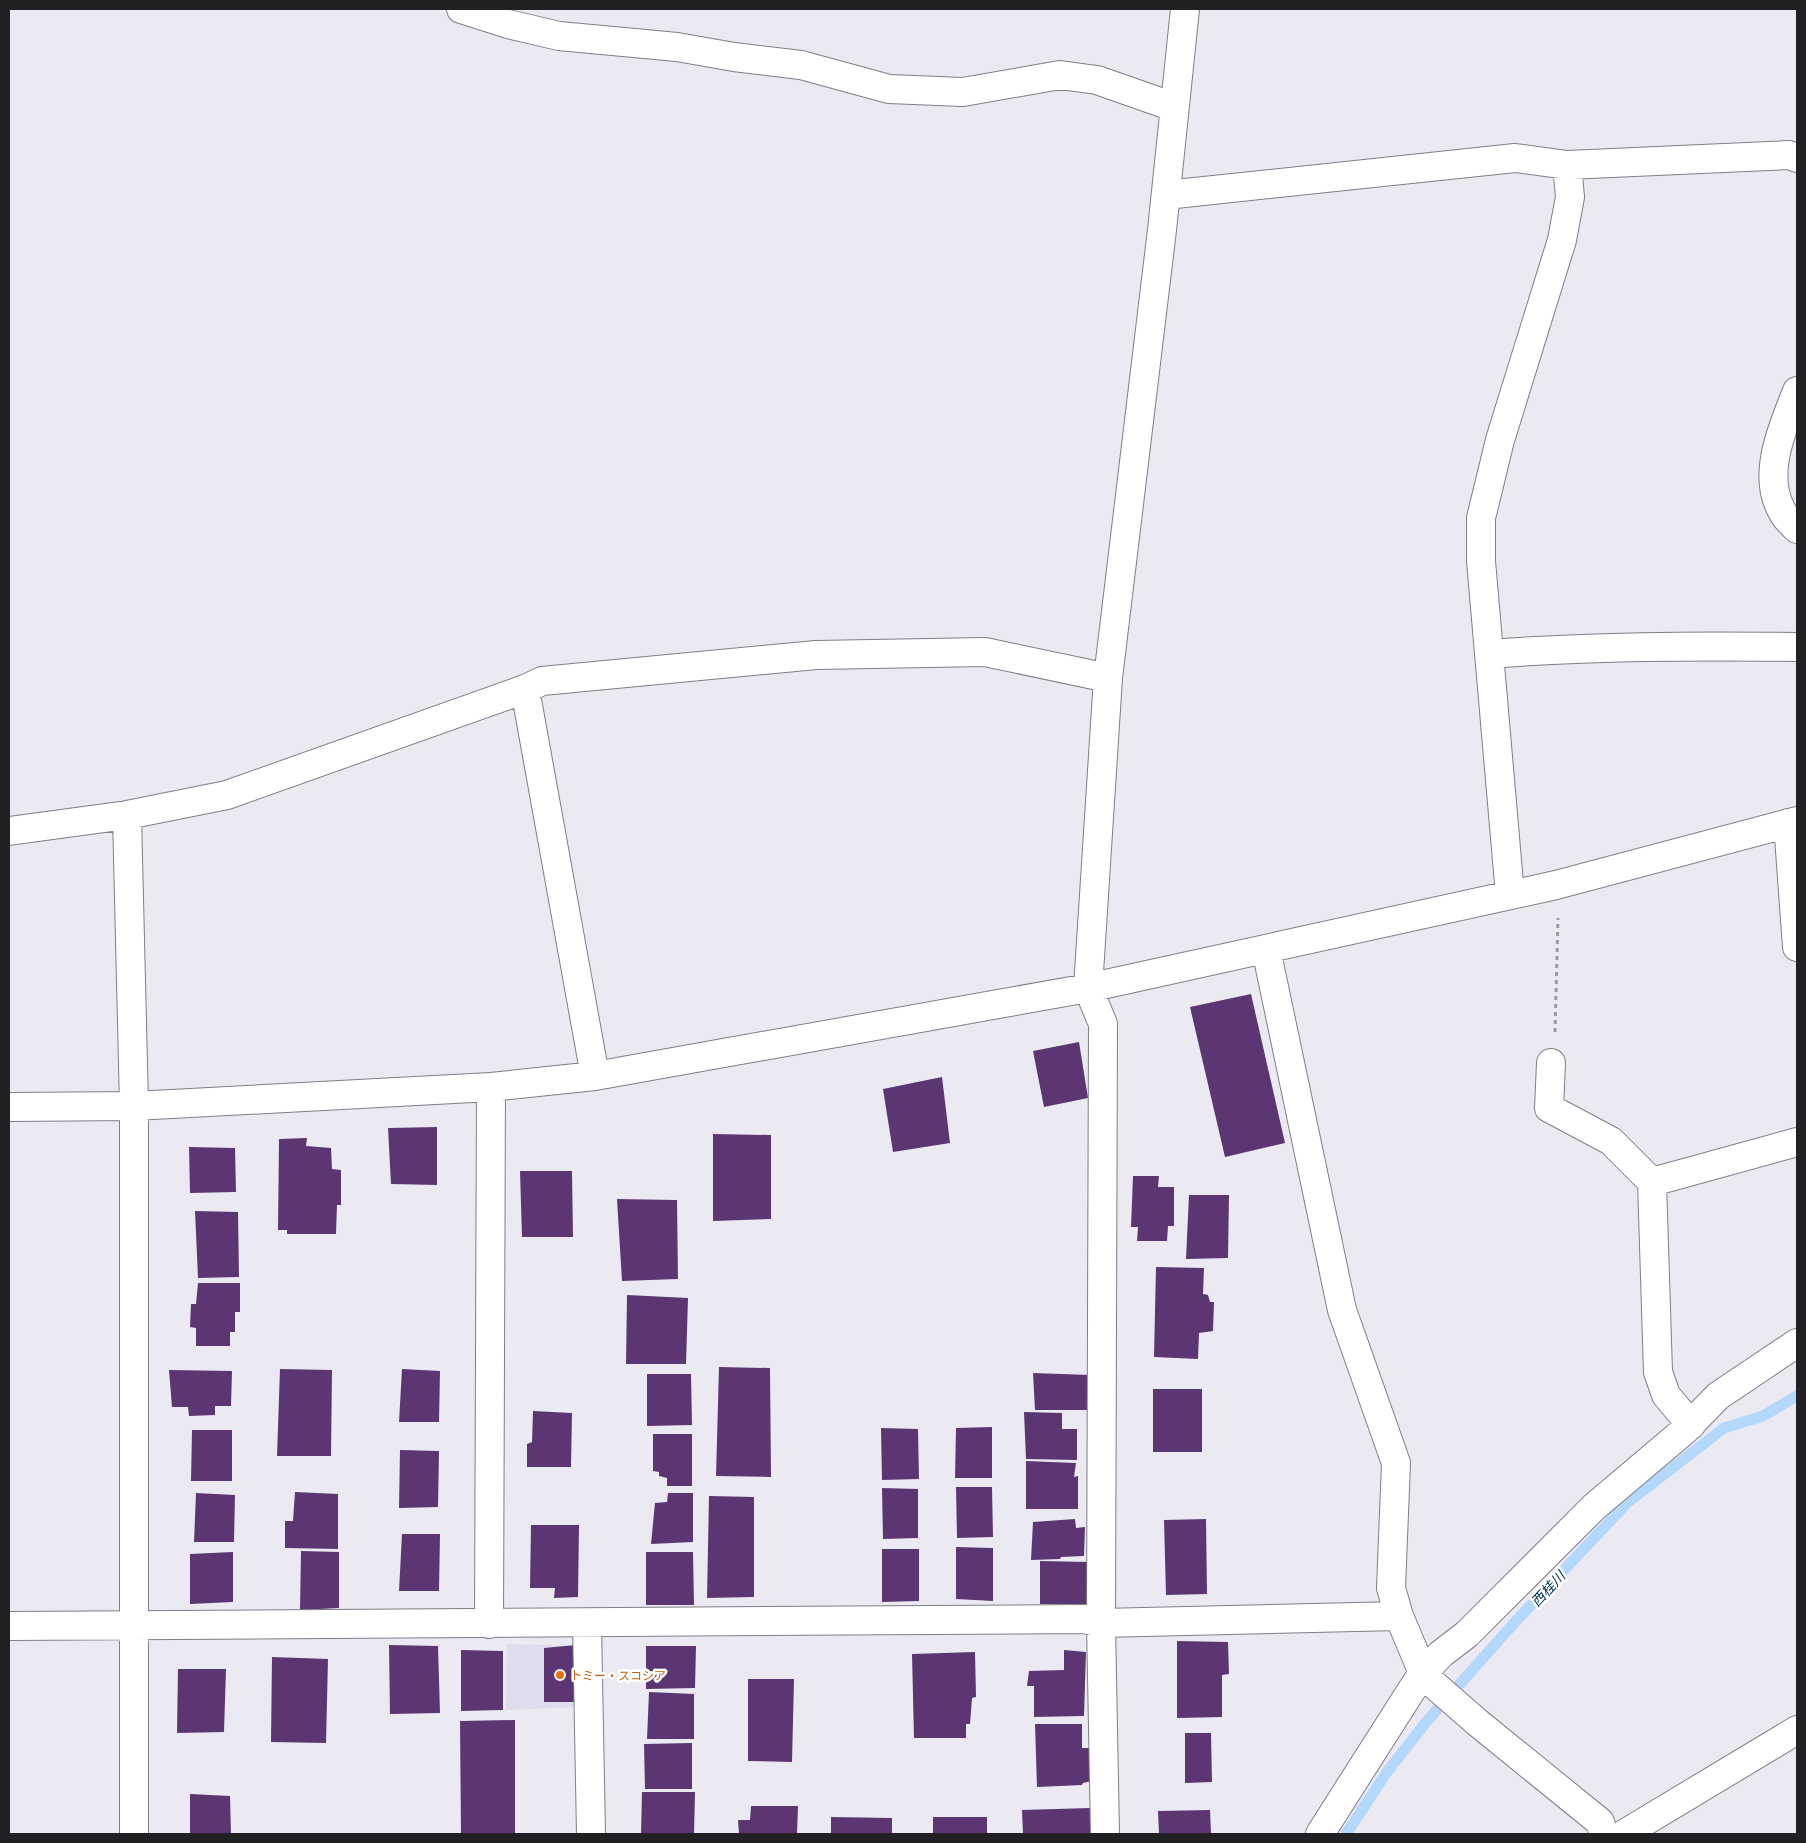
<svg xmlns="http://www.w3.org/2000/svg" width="1806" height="1843" viewBox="0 0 1806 1843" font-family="Montserrat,'Noto Sans JP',sans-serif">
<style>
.built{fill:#dedced}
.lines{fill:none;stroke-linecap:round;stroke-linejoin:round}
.stream{stroke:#b3d8fc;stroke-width:11}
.building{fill:#5b3673}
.minor-casing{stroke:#7f7e86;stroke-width:30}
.path{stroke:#9b9aa1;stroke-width:3;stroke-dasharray:4 4;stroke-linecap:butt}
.minor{stroke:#fff;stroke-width:28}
.food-dot{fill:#e8710a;stroke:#fff;stroke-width:2}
.labels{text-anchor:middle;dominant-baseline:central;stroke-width:5;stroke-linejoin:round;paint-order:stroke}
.food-label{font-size:12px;fill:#c56008;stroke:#fff;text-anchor:start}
.water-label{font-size:14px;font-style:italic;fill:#013257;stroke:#fff}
</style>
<rect width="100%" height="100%" fill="#ebeaf3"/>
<path class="built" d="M507,1644L581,1646L579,1707L506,1710Z"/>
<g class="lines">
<path class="stream" d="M1346,1834L1387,1772L1427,1721L1515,1622L1627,1503L1724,1428L1763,1416L1797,1396"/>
</g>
<path class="building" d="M1251,994L1285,1143L1225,1157L1190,1007Z
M1079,1042L1088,1098L1044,1107L1033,1051Z
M942,1077L950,1143L893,1152L883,1089Z
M437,1127V1185L391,1184L388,1128Z
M713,1134L771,1135V1219L713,1221Z
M307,1138L306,1146L331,1148L332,1169L341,1170V1205H337L336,1234H287V1230H278L279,1139Z
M189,1147L235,1148L236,1192L190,1193Z
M520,1171H572L573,1237H522Z
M1133,1176H1159L1158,1187H1174V1226H1168L1167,1241H1137L1138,1227H1131Z
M1189,1195H1229L1228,1258L1186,1259Z
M617,1199L677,1200L678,1279L622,1281Z
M195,1211L238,1212L239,1277L198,1278Z
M1156,1267L1204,1268L1203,1294L1208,1295L1210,1302H1214L1213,1331L1199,1333L1198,1359L1154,1357Z
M198,1283H240V1312H235V1332H230V1346H196V1328L190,1327L191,1304H196Z
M627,1295L688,1298L686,1364H626Z
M719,1367L770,1368L771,1477L716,1476Z
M280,1369L332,1370L331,1456H277Z
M402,1369L440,1371L439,1422H399Z
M169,1370L232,1371L231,1406H215V1415L189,1416L188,1407H172Z
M1033,1373L1090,1375V1410H1035Z
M647,1374H691L692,1425L647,1426Z
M1153,1389H1202V1452H1153Z
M533,1411L572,1413L571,1467H527V1444L532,1442Z
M1024,1412L1062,1413V1429H1077V1460L1026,1459Z
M992,1427V1478H955L956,1428Z
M881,1428L918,1429L919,1479L882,1480Z
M192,1430H232V1481H191Z
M653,1434H692V1486H667V1478L659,1476V1472L653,1471Z
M400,1450L439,1451L438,1507L399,1508Z
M1026,1461L1076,1463L1074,1477L1078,1476V1509H1026Z
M956,1487H992L993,1537L957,1538Z
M882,1488L918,1489V1538L883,1539Z
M295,1492L338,1494V1549L285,1548V1521H293Z
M196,1493L235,1495L234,1542H194Z
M668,1493H693V1542L651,1544L655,1503L667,1502Z
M709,1496L754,1497V1597L707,1598Z
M1075,1519L1076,1528L1085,1527L1084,1556L1061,1557L1060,1559L1031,1560L1033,1522Z
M1206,1519L1207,1594L1166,1595L1164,1520Z
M531,1525H579L578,1597L554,1598L555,1588H530Z
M402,1534H440L439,1591H399Z
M956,1547L993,1548V1601L956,1599Z
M882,1549H919V1601L882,1602Z
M301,1551L339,1552V1608L300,1610Z
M233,1552V1602L190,1604V1554Z
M646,1552H693L694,1605H646Z
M1040,1561L1089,1562L1088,1604H1040Z
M1177,1641L1228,1642L1229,1674L1222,1675V1717L1177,1718Z
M389,1645L438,1646L440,1713L390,1714Z
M576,1645V1702H544V1648Z
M646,1646H696L695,1688L646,1689Z
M461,1650L503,1651V1710L461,1711Z
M1064,1650L1086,1652L1084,1716L1034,1717V1686H1027L1029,1671L1064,1670Z
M975,1652L976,1697L972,1698L970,1724H966V1738H914L912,1654Z
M272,1657L328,1659L326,1743L271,1742Z
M178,1669H226L224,1732L177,1733Z
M748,1679H794L792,1762L748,1761Z
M649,1692L694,1694V1739H647Z
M515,1720V1834H461L460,1721Z
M1035,1724H1082V1748H1091L1092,1781L1083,1783L1082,1785L1037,1787Z
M1185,1733H1211L1212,1782L1185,1783Z
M692,1743V1789H645L644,1744Z
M642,1792H695L694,1834H641Z
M190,1794L230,1796L231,1834H190Z
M751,1806H798L797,1834H739L738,1820H750Z
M1090,1808V1834H1023L1022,1810Z
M1210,1810L1211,1834H1159L1158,1811Z
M831,1817L892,1818V1834H831Z
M933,1817H987V1834H933Z"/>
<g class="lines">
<defs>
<path id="minor" d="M461,9L508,24L559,36L677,47L734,57L801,65L889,89L963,92L1060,75L1097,80L1174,107
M1166,195L1515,158L1567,165L1789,155L1797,158
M1797,391C1783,427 1761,474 1782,511C1785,518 1792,524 1797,529
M1489,654C1592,646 1694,646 1797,647
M127,815L134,1106V1834
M1788,823L1797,947
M9,831L127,815L227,795L525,689
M1510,895L1481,561V518L1500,440L1562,240L1570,197L1567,165
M1266,949L1342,1310L1396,1463L1391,1588L1399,1616
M1551,1063L1549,1108L1611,1141L1652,1182L1658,1372L1666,1395L1691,1425
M595,1076L525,689L542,681L816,655L985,652L1108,678
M9,1107L134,1106L491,1087L595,1076L1088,988L1556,885L1797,821
M1652,1182L1797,1142
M587,1623L591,1834
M489,1624L491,1087
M9,1626C367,1622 726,1623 1084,1619L1101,1623L1399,1616L1423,1673L1431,1682L1478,1723L1600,1822L1604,1834
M1105,1834L1101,1623L1103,1024L1088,988L1108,678L1162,230L1185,9
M1320,1834L1411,1691L1423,1673L1441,1654L1467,1634L1594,1507L1685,1430L1718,1396L1797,1343
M1624,1834L1797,1730"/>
</defs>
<use href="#minor" class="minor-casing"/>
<path class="path" d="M1555,1032L1558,918"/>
<use href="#minor" class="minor"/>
</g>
<circle class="food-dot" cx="560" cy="1675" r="5"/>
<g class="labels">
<g class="food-label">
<text x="570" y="1675">トミー・スコシア</text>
</g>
<g class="water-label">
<text transform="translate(1548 1589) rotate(-47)">西桂川</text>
</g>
</g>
<rect width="1806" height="1843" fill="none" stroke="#212124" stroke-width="20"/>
</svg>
